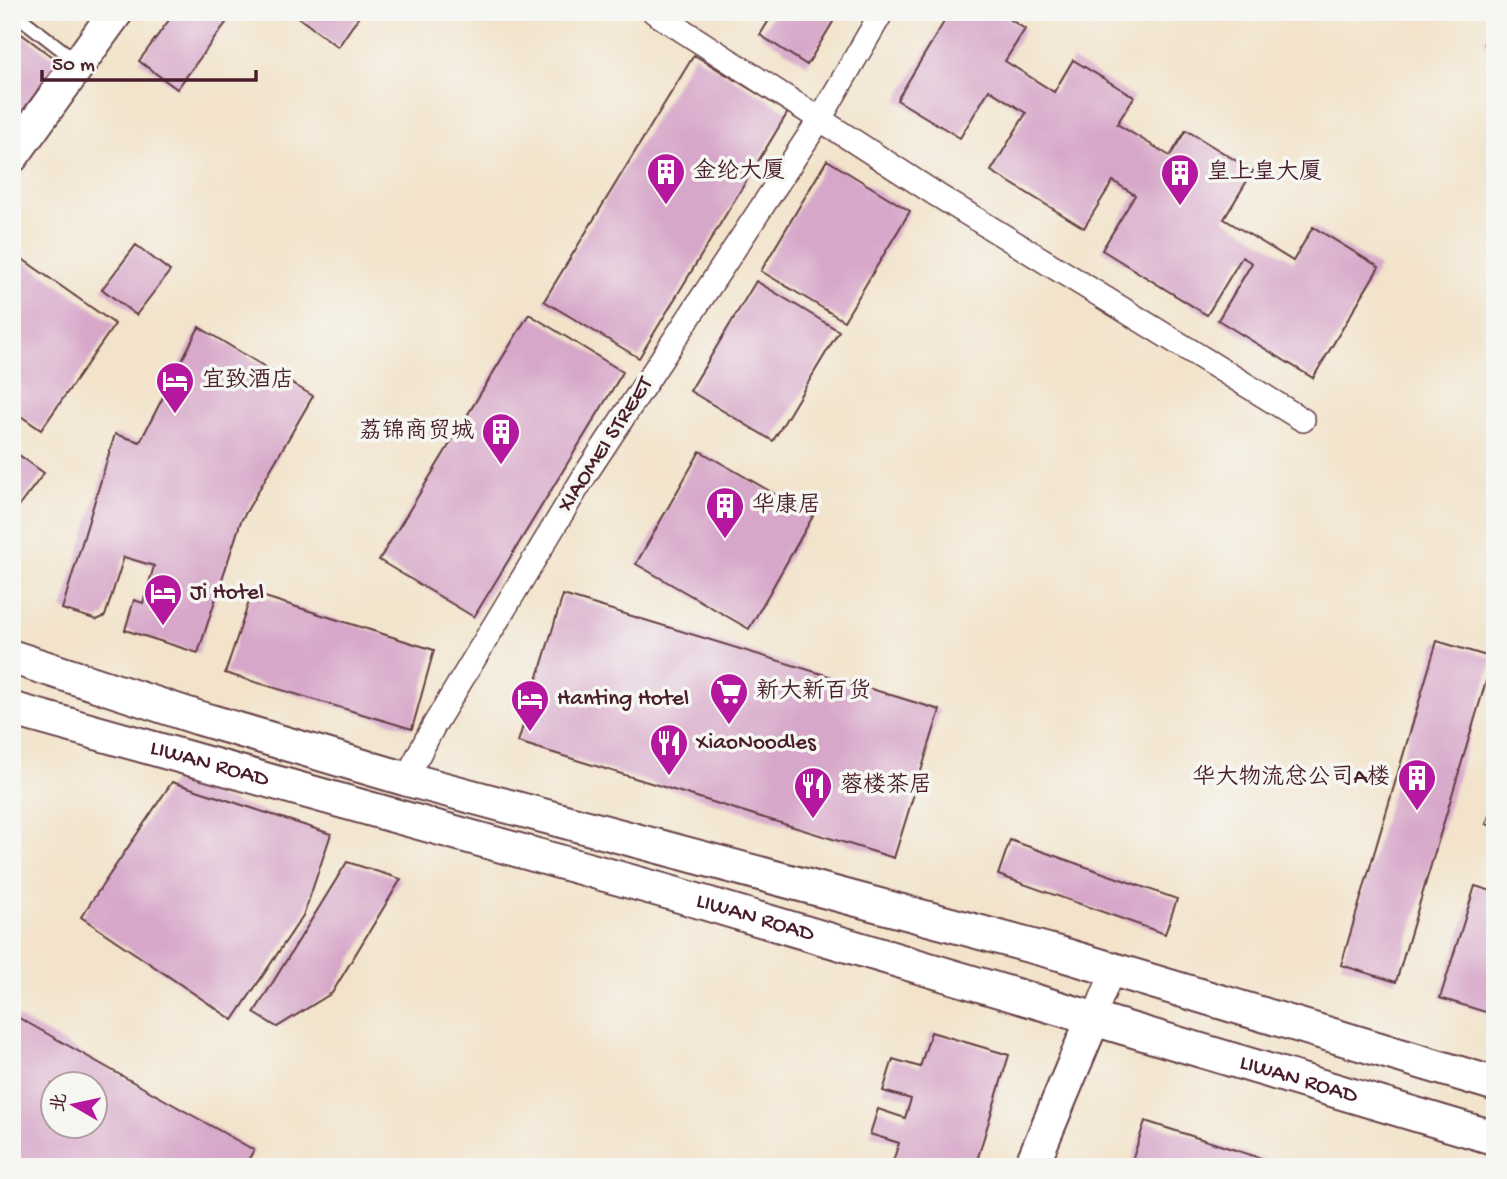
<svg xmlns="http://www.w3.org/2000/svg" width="1507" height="1179" viewBox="0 0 1507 1179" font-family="'Gochi Hand','LXGW WenKai TC',sans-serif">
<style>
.building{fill:#d7a7c9;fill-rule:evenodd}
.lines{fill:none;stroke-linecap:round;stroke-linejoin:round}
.lane-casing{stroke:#633c43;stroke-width:16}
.street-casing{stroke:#633c43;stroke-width:26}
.secondary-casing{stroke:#633c43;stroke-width:37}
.lane{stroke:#fff;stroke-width:12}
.street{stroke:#fff;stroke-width:23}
.secondary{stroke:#fff;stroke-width:33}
.labels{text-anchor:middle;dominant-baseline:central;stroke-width:7;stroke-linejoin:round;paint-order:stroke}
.poi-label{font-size:23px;fill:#4a1f2b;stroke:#f6f6f2;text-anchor:start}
.street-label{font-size:23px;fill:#4a1f2b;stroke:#f6f6f2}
</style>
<rect width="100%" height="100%" fill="#f6f6f2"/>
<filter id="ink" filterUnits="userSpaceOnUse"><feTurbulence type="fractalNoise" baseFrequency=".0143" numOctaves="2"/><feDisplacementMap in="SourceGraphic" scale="14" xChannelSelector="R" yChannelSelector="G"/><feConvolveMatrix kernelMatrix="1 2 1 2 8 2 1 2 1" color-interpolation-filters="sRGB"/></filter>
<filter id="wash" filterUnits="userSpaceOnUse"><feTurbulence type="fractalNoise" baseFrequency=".00686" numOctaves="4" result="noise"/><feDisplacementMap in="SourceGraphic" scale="28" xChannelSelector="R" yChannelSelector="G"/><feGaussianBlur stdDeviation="1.57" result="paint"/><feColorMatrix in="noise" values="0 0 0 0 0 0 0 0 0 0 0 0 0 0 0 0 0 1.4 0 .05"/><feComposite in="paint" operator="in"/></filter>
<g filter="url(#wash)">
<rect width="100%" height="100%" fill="#f2e3ca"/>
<g id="blocks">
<path class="building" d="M175,12H234L177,89L139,61Z
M291,12H362L338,47Z
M774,12H839L807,65L760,35Z
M950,12H998L1025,29L1005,61L1054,92L1073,60L1134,97L1117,124L1170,156L1186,130L1253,171L1224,219L1293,261L1313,227L1379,267L1313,378L1218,320L1252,263L1242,257L1207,315L1102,250L1135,195L1113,181L1084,228L991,171L1026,113L989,90L960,138L897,100Z
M1495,23V49L1484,43Z
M12,27L59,62L12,125Z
M694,55L788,112L639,358L544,301Z
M827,160L910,211L844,321L761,271Z
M136,245L170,271L136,315L102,289Z
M18,256L115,324L41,430L12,410V264Z
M756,281L839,331L773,441L690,391Z
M529,314L623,372L474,617L379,560Z
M199,327L313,396L241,521L198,653L125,630L134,600L143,603L154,566L124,557L105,616L97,620L62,609L115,434L140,442Z
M12,450L44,473L12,515Z
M700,451L813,516L749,629L636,564Z
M252,593L434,650L412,729L225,673Z
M563,595L940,710L894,858L518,742Z
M1437,641L1493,658L1396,982L1341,965Z
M172,782L331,834L304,914L233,1020L81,917Z
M1494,802H1495V827L1486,824Z
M1010,840L1177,899L1165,934L998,875Z
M347,862L401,879L332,993L277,1027L254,1013Z
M1475,886L1495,892V1015L1440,998Z
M12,1014L254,1150L244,1167H12ZM52,1084H94V1126H52Z
M931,1032L1009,1055L975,1167H891L899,1143L870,1134L878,1109L905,1118L911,1099L883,1091L893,1059L920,1067Z
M1145,1121L1285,1166V1167H1130Z"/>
</g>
</g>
<g filter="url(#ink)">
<use href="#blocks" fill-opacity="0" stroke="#633c43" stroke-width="2"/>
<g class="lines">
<defs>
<path id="lane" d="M13,12L79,63"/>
<path id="street" d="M654,12L937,195L1303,420
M406,779L433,727L585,475L820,119L882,12
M1093,1019L1113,970"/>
<g id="secondary">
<path d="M12,156L116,12"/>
<path d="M12,657L199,718L406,779L1061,954L1495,1084"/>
<path id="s1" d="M12,709L668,892L1495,1138"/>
<path d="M1031,1167L1093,1019"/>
</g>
</defs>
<use href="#lane" class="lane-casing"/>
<use href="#street" class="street-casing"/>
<use href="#secondary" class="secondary-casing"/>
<use href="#lane" class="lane"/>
<use href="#street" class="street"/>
<use href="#secondary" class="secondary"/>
</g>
</g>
<defs>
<symbol id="building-pin" viewBox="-11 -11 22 30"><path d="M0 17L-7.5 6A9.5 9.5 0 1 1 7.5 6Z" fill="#b5179e" stroke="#f6f6f2"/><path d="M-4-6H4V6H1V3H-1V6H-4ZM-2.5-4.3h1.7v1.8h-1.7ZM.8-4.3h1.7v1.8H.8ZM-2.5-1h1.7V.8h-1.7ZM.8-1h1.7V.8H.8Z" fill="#fff"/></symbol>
<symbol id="hotel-pin" viewBox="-11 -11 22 30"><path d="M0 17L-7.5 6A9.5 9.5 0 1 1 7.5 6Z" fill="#b5179e" stroke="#f6f6f2"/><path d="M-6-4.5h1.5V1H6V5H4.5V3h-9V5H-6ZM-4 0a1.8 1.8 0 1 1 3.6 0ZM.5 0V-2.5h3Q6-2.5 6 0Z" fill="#fff"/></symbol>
<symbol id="supermarket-pin" viewBox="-11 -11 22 30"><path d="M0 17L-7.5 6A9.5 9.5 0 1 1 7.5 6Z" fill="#b5179e" stroke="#f6f6f2"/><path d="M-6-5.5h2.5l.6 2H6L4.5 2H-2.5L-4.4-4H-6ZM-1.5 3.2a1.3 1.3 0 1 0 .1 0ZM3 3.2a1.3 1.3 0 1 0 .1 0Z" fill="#fff"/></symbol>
<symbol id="restaurant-pin" viewBox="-11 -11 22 30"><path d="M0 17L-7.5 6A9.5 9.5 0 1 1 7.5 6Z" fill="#b5179e" stroke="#f6f6f2"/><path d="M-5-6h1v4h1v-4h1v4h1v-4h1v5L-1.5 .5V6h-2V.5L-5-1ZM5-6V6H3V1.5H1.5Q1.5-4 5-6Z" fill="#fff"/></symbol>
</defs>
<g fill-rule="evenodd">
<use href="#building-pin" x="644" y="150" width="44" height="60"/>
<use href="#building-pin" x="1158" y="151" width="44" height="60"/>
<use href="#hotel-pin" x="153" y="359" width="44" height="60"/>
<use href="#building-pin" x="479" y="410" width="44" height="60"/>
<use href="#building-pin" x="703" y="484" width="44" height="60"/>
<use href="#hotel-pin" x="141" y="571" width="44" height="60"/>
<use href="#supermarket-pin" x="707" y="670" width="44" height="60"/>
<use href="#hotel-pin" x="508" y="677" width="44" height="60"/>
<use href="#restaurant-pin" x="647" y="721" width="44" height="60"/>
<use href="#building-pin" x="1395" y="756" width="44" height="60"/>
<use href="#restaurant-pin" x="791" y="764" width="44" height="60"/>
</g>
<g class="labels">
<g class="poi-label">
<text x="693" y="172">金纶大厦</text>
<text x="1207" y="173">皇上皇大厦</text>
<text x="202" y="381">宜致酒店</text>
<text x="474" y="432" text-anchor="end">荔锦商贸城</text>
<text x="752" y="506">华康居</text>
<text x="190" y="593">Ji Hotel</text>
<text x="756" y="692">新大新百货</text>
<text x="557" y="699">Hanting Hotel</text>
<text x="696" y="743">XiaoNoodles</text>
<text x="1390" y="778" text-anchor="end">华大物流总公司A楼</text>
<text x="840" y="786">蓉楼茶居</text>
</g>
<g class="street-label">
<text transform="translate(606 445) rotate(-57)">XIAOMEI STREET</text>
<text stroke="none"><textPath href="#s1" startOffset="205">LIWAN ROAD</textPath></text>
<text stroke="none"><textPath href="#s1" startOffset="772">LIWAN ROAD</textPath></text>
<text stroke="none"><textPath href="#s1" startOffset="1339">LIWAN ROAD</textPath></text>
</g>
</g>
<rect width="1507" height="1179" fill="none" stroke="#f6f6f2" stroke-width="42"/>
<g transform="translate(74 1105) rotate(279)"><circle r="33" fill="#f6f6f2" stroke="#b1a0a2" stroke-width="2"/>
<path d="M0-5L12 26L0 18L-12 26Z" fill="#b5179e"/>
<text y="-10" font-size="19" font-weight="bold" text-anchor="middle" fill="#4a1f2b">北</text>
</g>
<path d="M42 70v10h214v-10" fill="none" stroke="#4a1f2b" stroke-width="3.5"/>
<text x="52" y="70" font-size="21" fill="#4a1f2b" stroke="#f6f6f2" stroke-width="5" paint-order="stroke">50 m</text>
</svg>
